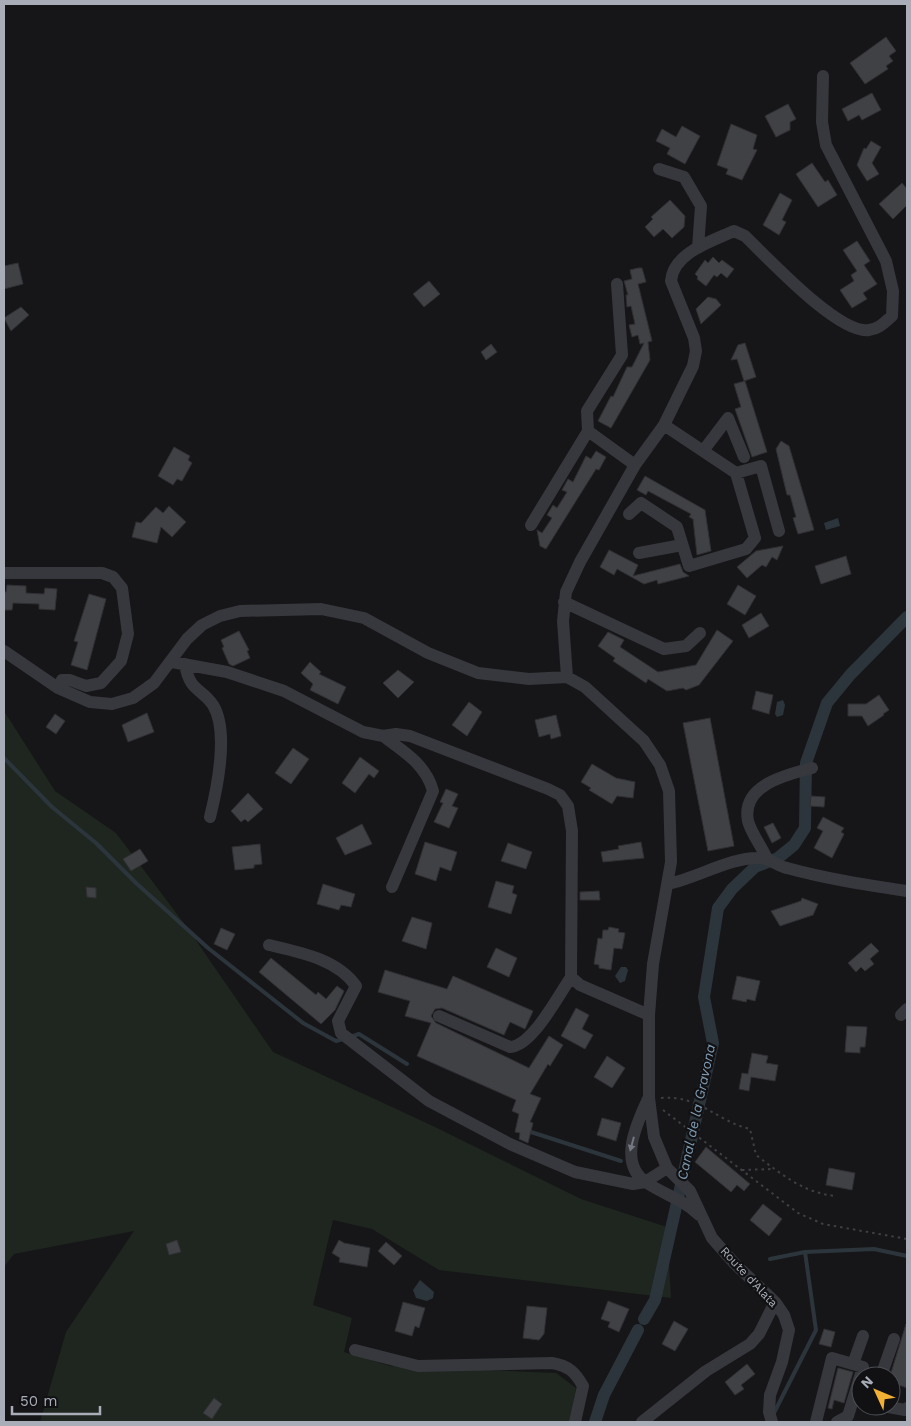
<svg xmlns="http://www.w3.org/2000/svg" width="911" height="1426" viewBox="0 0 911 1426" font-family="'Work Sans',sans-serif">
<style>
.green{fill:#1e261f}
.water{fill:#2c353c}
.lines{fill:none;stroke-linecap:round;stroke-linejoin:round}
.stream{stroke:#2c353c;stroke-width:4}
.canal{stroke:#2c353c;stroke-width:12}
.building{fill:#404145;stroke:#303034}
.path{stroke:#3d3f44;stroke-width:2;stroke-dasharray:2.5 4;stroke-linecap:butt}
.minor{stroke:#37383d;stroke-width:12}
.oneway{fill:#757881}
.labels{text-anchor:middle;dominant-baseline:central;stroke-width:4.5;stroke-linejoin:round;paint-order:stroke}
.street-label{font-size:12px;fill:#a8adb8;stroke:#111113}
.water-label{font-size:14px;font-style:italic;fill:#7f9bb3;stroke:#111113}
</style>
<rect width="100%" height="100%" fill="#161618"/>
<path class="green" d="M4,711L55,791L116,833L186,926L273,1052L433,1126L581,1199L667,1227L671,1298L439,1270L372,1229L333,1220L313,1305L352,1318L344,1352L390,1366L556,1373L576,1388L570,1422H40L66,1332L134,1231L14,1254L4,1267Z"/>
<path class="water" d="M838,518L840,526L826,530L824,523Z
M783,700L785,705L783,715L777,717L775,714L777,702Z
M621,967H626L628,970L625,981L620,983L615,976Z
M420,1280L434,1292L433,1298L427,1301L416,1298L413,1290Z"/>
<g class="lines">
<path class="stream" d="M4,758L52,807L96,843L136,883L208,948L303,1023L336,1041L343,1039
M350,1037L359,1034L407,1064
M531,1132L621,1161
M770,1259L805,1252L874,1249L907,1256
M774,1413L816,1330L805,1252"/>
<path class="canal" d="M644,1319L655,1300L713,1043L704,997L718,908L732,889L755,867L778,858L794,845L805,828L806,763L827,703L850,675L907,617
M595,1422L604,1395L638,1330"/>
</g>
<path class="building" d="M886,37L896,51L889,56L893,61L886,66L888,69L865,84L850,63Z
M872,93L881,110L862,120L859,115L848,121L842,109Z
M788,104L796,119L790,122V130L776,137L765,116Z
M731,124L757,135L753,149L757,150L742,180L726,174L728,169L717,165Z
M682,126L700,136L685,164L667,154L670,148L656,141L662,129L676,137Z
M871,141L881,147L872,163L879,174L867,181L857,165L864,148L866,149Z
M812,163L825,182L828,180L837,195L818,207L796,174Z
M902,183L907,189V205L893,219L879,204Z
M780,193L792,200L782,220L786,222L779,235L763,225Z
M670,200L685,216L684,227L672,238L663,229L654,237L645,227L653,219L651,217Z
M857,241L870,261L864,265L877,284L863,293L867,299L852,308L840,290L854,281L851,275L857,271L843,250Z
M713,257L719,263L722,260L734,269L727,278L721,273L717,277L714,275L706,286L697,279L698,277L695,274L705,260L708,263Z
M18,263L23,284L4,289V266Z
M638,268H642L646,282L638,284L652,341L648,342L650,360L611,428L598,421L611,396L613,397L627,367H632L644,343L640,344L638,335L632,337L629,325L635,324L631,306L627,307L626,295H628L624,281L632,279L630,270Z
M429,281L440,294L424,307L413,294Z
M708,297L716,299L721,305L701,324L696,309Z
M21,307L29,315L11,331L4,318Z
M745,343L756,377L744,381L737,359L731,360L738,345Z
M491,344L497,352L486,360L481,352Z
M745,381L767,452L752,457L735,409L741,407L734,384Z
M781,441L789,446L814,530L798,534L793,518L796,517L790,495H787L776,449Z
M174,447L190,456L188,460L192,463L182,481L177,479L173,485L158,476Z
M596,451L606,457L599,470L596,469L546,549L540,546L537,530L542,533L552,518L547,515L553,505L557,508L567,492L562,490L568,479L573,482L586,456L591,459Z
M645,476L705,510L711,551L697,555L693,519L689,517L691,514L648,491L646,495L637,490Z
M169,506L186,522L172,537L161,527L157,543L132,537L136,522L141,523L156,507L163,513Z
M783,546L777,560L772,557L766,567L762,565L747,578L737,567L756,551Z
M609,550L638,565L633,576L680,564L683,572L689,576L658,584L657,580L644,584L617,569L614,575L600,567Z
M846,556L851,574L821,584L815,566Z
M7,585L26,586V593L44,594L45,588L57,589L55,610L39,609V604L13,603L12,610H4V592H6Z
M738,585L756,596L745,615L727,604Z
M89,594L106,599L87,670L71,665L78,642L74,641Z
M761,613L769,626L749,638L742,625Z
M717,630L733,641L699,685L686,690L683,688L667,691L648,679L646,683L613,661L615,658L598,646L608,632L624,640L620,647L658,672L696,665Z
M239,631L249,650L247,651L250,658L233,666L229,664L222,648L224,647L221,640Z
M310,662L321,672L319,674L346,687L338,704L310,690L313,684L301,673Z
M398,670L414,682L398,698L383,683Z
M756,691L773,695L769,714L752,709Z
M879,695L889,710L883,714L884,715L868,726L862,716H848V704H866Z
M469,702L482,712L467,736L452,725Z
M147,713L154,732L128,742L122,725Z
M55,714L65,721L56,734L46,727Z
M556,715L561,736L551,739L550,734L539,737L535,720Z
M710,718L734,846L708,851L683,723Z
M293,748L309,759L291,784L275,773Z
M360,757L379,771L374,778L369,774L355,793L342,783Z
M592,764L616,778L635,782L633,798L617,796L612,804L589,790L591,788L581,782Z
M446,789L458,794L452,806L458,808L449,828L434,822L443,803L440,802Z
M248,793L263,809L248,822L245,819L241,822L231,811Z
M811,796L825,797L824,807L810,806Z
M823,817L844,828L841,832L844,834L832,858L814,848L823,831L817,828Z
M773,823L781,838L772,843L764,827Z
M362,824L372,844L345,855L336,838Z
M425,842L457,852L451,871L440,867L436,881L415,874Z
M641,842L644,858L603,862L601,852L619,849L618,846Z
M508,843L532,852L526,869L501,861Z
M260,844L262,864L254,865V868L235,870L232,847Z
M140,849L148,861L131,871L123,859Z
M496,881L514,886L512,893L517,895L511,914L488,907Z
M323,884L355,894L351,907L341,905L339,910L317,904Z
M86,887L96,888V898L87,897Z
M599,891L600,900H580V892Z
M802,898L818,904L813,915L780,926L771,911L801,901Z
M412,917L432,923L426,949L402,941Z
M609,927L619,929L618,932L625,933L622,949L614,948L611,970L599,968V965L594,964L598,938L602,939L603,930H608Z
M221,928L235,934L227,950L214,944Z
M871,943L879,951L870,959L874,964L865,971L861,967L856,972L848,963Z
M496,948L517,958L509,977L487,967Z
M271,958L316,995L318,992L326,999L337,986L344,991L335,1010L321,1024L259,972Z
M385,970L447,989L453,976L533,1011L525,1029L510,1022L504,1035L442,1008L435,1009L431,1016L436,1023L529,1068L549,1036L563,1045L550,1066L548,1064L530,1094L541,1098L530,1122L533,1123L528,1143L519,1139L520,1133L515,1132L519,1114L512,1111L516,1100L417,1056L431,1023L405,1016L410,1001L378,992Z
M737,976L760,981L755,1001L747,999L746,1002L732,999Z
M576,1008L589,1015L582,1029L593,1035L585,1049L561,1036Z
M847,1026L867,1027L865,1047H860V1053L845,1052Z
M752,1053L768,1056L766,1063L778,1065L775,1081L751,1077L749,1091L739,1089L742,1073L748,1074Z
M607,1056L625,1068L612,1088L594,1077Z
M602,1118L621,1123L616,1141L597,1135Z
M706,1147L750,1184L744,1191L737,1185L731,1192L695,1162Z
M829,1168L855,1173L852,1190L826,1185Z
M763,1204L782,1219L769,1236L750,1220Z
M177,1240L181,1252L169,1255L166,1244Z
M339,1240L344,1243L370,1248L367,1267L339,1262L340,1258L332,1253Z
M386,1242L402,1256L394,1265L378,1251Z
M608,1301L629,1309L619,1332L608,1327L610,1322L601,1319Z
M403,1302L425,1308L419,1328L415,1326L412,1336L395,1331Z
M527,1306L547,1308L544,1334L539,1340L523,1338Z
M674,1321L688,1329L675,1351L662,1344Z
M906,1324H907V1388L891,1382L890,1376Z
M824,1329L835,1332L831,1347L819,1344Z
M747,1364L755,1374L741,1385L744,1389L735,1395L725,1382Z
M838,1368L853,1372L844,1403L834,1400L832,1409L828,1408Z
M214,1398L222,1404L212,1419L203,1413Z"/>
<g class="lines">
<path class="path" d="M661,1098C700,1095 716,1121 750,1129L756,1155C781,1174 805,1194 837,1196
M663,1110L798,1213L823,1224L907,1239
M742,1170L774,1169"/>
<path class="minor" d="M659,169L684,177L701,206L698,248
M664,425L736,473L761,466L779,531
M588,431L635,465
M703,451L728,418L744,457
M629,514L641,503L677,527L689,566L746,549L755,538L736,473
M531,525L588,431L587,411L622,355L617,284
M639,553L682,545
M4,573H102L113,577L122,588L128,634L121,661L101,683L86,686L70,680H62L58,688
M564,602L664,649L686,646L700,633
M4,651L58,688L90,702L112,704L133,698L154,683L187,639L202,625L220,616L240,611L321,609L364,618L428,653L478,673L529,679L567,677L585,687L644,741L660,765L669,791L671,862L653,964L649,1015V1098L654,1137L667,1168L690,1191L712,1238L735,1264L775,1302L784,1315L789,1330L782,1362L770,1395L769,1412L772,1422
M172,662L227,672L284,691L363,732L383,736L396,734L410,736L548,789L560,795L568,806L572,831L571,977L580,985L649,1015
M185,664C190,693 201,687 213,705C229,731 217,789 210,817
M567,677L563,621L566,592L580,562L635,465L664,425L693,366L696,351L694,338L671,281C673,253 712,241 734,231L745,236C768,258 839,335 869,330C879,329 885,322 892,316L893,291L886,261L826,145L822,122L823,76
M383,736C405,752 426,765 433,791L392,887
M767,859C762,847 751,833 748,821C741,785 786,775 812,768
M668,884C697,878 731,857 759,858C770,858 777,866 787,868C827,879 867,885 907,891
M269,945C299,952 337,959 356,986L338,1021L341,1033L429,1101L510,1144L575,1172L633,1184L645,1182L667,1168
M901,1015L907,1009
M439,1016L510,1047C532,1046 559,995 571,977
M648,1099C637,1123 617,1164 647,1183C667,1196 681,1198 699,1215
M355,1350L418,1366L552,1363C569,1366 575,1372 583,1386L575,1422
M853,1364L863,1336
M881,1376L894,1339
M883,1406L905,1410L907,1408
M642,1422L706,1371L750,1344L759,1334L775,1302
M816,1422L832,1358L863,1367L848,1416L837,1422"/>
</g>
<defs><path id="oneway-solid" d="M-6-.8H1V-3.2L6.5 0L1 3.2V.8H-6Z" transform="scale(1.25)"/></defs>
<use class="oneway" href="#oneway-solid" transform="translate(632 1144) rotate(105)"/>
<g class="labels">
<g class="street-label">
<text transform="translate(749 1277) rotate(47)">Route d'Alata</text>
</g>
<g class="water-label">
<text transform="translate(696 1112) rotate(-78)">Canal de la Gravona</text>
</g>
</g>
<rect width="911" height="1426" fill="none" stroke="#a8adb8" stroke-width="10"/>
<g transform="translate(876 1391) rotate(314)"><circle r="24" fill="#111113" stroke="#4d4f55"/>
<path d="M0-4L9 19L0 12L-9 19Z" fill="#f2b134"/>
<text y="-8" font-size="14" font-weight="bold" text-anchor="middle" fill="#a8adb8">N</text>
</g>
<path d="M12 1406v8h88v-8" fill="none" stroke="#a8adb8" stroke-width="2.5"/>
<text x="20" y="1406" font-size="15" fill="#a8adb8" stroke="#111113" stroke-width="4" paint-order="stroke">50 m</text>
</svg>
